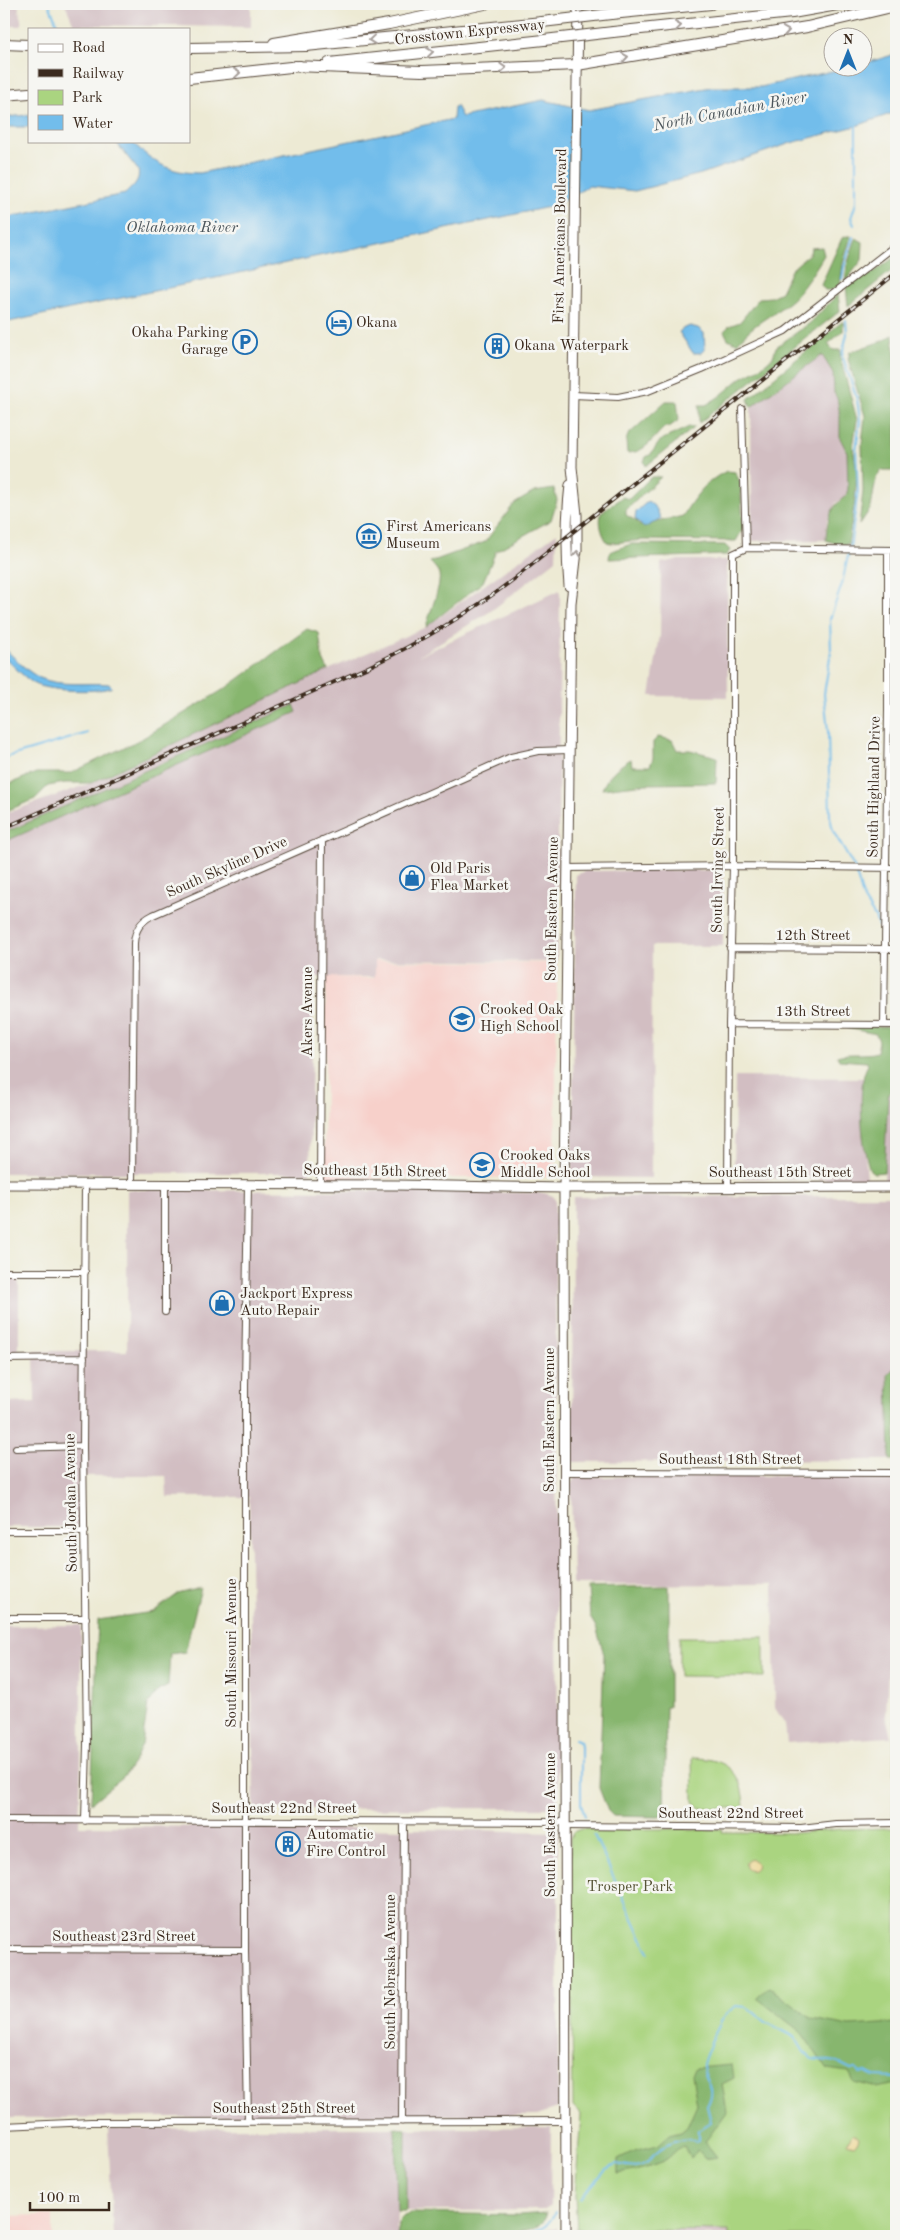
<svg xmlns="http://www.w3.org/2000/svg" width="900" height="2240" viewBox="0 0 900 2240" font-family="'Old Standard TT',serif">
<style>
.built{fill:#f7d0ca}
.industrial{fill:#d2bec2}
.green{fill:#aad480;stroke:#727f4f}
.forest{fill:#87b66e;stroke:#617046}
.sand{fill:#eeda9e;stroke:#94825e}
.water{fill:#72bdeb;stroke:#567484}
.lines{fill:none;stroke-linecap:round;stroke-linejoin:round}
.stream{stroke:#72bdeb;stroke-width:2}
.minor-casing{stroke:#564739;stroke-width:8}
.major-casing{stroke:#564739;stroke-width:11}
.highway-casing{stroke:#564739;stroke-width:12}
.minor{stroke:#fff;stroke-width:6}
.major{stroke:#fff;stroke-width:9}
.highway{stroke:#fff;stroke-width:10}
.rail-casing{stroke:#3b2a1e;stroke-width:4}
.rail{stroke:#f6f6f2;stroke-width:2;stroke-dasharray:5.5;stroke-linecap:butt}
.highway-bridge-casing{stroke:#564739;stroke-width:12;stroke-linecap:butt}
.highway-bridge{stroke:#fff;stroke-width:10}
.oneway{stroke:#a79f9a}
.labels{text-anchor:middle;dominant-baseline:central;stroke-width:5;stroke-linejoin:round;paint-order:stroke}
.street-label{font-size:15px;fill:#3b2a1e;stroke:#f6f6f2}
.poi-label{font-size:15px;fill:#3b2a1e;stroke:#f6f6f2;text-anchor:start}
.park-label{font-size:15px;fill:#575436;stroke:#f6f6f2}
.water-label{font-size:16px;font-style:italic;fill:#4c565c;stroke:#f6f6f2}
</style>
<rect width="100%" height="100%" fill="#f6f6f2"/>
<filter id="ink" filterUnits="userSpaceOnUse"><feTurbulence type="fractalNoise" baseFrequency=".02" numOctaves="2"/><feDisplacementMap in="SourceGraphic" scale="10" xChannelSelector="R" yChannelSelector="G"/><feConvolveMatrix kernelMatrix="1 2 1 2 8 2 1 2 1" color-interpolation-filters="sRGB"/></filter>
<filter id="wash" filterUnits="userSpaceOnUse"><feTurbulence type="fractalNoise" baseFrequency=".0096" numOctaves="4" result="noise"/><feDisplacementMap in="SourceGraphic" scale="20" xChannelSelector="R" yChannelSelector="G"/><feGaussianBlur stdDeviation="1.12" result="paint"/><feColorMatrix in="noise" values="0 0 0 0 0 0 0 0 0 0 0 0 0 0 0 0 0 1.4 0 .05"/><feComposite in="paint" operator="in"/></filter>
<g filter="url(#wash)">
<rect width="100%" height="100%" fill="#edead4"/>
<path class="built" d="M375,961L557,963L555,1170L551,1177L332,1179L324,1176L326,977L375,978Z
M53,2215V2236H4V2216Z"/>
<path class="industrial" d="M4,4H18L22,26H4Z
M65,4H251V27L74,25Z
M822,355L833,373L834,393L837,398L840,415V438L847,452L848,489L846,496L836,503L827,521L826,540L752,541L751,407Z
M557,533L556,560L491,611L418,656L560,590L557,962L375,960V977H313L310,1173H4V814L94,782L328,670L426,627Z
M677,560H727L728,697L650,696L660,635L661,563Z
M891,631H896V703H891Z
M723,870V946H652L651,1178L575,1177L572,1174V1165L576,875L585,871Z
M896,1074V1181H884L888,1097Z
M735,1077L863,1078L862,1114L867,1180L734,1178Z
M127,1190L373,1191L544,1193L553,1196L555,1200L558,1808L254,1809L249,1497H167L166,1476H79V1527H4V1403L35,1402L34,1355H4V1275H19V1351H127Z
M896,1196V1366L888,1374L890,1460L572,1462L573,1197Z
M896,1475V1584H892L886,1716L891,1737L787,1743L785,1724L775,1708L773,1584L573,1585L571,1484L575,1477Z
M81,1625V1760L79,1826L360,1828L558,1832V2108L537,2115L4,2118V1626Z
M551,2127L550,2206L545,2210L406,2211V2129Z
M244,2128H395L397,2236H113L108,2129Z
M550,2228H557V2236H533Z
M577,2229L729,2231V2236H577Z"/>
<path class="green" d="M896,1604V1820L893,1818Z
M679,1637H764V1677L679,1676Z
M692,1758C728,1758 743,1773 744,1808H701L693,1802Z
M896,1828V2236H729V2231L577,2229L575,2196L581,2114L573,2106L570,1838L573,1832L581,1829H723L722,1832L797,1833L842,1829Z"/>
<path class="forest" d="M847,236H851L843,263L840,285L832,290H825L821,285L842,238Z
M856,238L863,242L862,260L845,282L847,265Z
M822,247L824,255C817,267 800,294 789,302C770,317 754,323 737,343L728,339L724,331L729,326L740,322L759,298L771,297L781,292L791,270L810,253L811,248Z
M896,256V267L848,306L846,287L862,275H870L877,270Z
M838,294L840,311L699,423V405H706L720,396L741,378L760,368L773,357L776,347L810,323Z
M843,321V331L828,344L833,350H841L840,357L857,420L853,447L857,473L855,500L848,544H837L826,540C827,521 830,507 846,496L848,489L847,452L840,438V415L837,398L834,393L833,373L822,355L751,407L748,399Z
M893,335L896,363V470H882L876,478L871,508L859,525L863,491L862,443L865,416L848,359L850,352L882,341Z
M666,401H677L679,420L669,427H665C652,439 645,453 627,453L626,441L628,435Z
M689,427H695L646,466L644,461L646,457L650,455L661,440Z
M727,471L735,472L740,482L743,523V529L736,541L644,540L611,543L607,542C601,532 599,524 601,513L622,497L629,499L651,477H661L626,510V515L636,521L640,526L683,516C693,498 708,479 727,471Z
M554,489L557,500L551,520L496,551L483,582L426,627C429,614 442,585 439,574C438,570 433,565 430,562L485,542L514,504L534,492Z
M631,544L725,545L730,550L727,555L609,559L610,552Z
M307,629L319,633L322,657L328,670L91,783H65L48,786L35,799L4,812V786L36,773H71L143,738L226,688Z
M294,705L297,712L4,842V833Z
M658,737L672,740L677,750H690L717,757L716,783L646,784L602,789C609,774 617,767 631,759L632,766H650L653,758V742Z
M852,1027H895L896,1074L888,1097L884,1172L874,1173L870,1170C862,1150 856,1082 868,1065L867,1062L839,1060L837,1056C850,1052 864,1056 877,1052L879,1041L876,1034L847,1028Z
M896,1366V1460H890L888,1374Z
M669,1586V1707H666L664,1814L659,1817L613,1816L608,1811L599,1788L604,1654L596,1627L590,1617L588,1588Z
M201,1588L185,1652L170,1654L168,1686L158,1691L148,1704L142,1745L135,1760L124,1776L91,1803L98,1620L153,1612L178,1594Z
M769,1987L812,2019L850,2026L896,2023V2084L877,2088L854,2082L849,2072L827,2069L801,2032L757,1998Z
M732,2065L734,2078L722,2084L727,2112L705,2142L717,2157L705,2159L697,2150L690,2158L684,2146C676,2149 674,2153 668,2158C656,2168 633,2171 618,2174V2159L634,2151L658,2145L669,2135L681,2132L687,2127L697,2105L692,2074L696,2068Z
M395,2128L406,2129V2211H397Z
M411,2213L519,2215L547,2213C538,2235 524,2227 506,2236H397L400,2218Z"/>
<path class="sand" d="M745.5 1865a5.5 5.5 0 1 1 11 0a5.5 5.5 0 1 1-11 0Z
M853,2133L859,2138L858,2142L854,2145L847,2143Z"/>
<path class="water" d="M896,54V112L856,126L791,143L701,174L635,191L589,186L554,206L4,323V218L125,194C132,187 141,181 138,170L115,141H131C153,162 168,173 200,173L453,119L454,107L456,106L462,117L543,100L589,110L711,87H761L846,68H862L863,64Z
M29,115V127H4V117Z
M690,326L698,328L704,333L705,349L701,353H693L679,332L684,328Z
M648,501L656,508L661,519L644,528L635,519L636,512Z
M4,648C15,658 26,671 40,678C61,687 87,682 109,684L112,687C100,693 50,691 37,685C25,679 14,666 4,657Z"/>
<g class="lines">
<path class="stream" d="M49,4L58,26
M854,225L851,218L856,203V124
M842,279L844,267L853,237
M846,320L847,334L842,355L857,399L860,420L856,450L858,491L850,547
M849,551L842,584L830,619L831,651L824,694L828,731L830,816L833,831L854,867L864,900L875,917L878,926
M4,758L88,733
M575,1739L580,1741L581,1746V1805L585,1816
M594,1835L649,1953
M580,2199L606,2169L616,2164C626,2165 636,2170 646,2163C650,2161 651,2157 654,2154C664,2145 685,2134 697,2142L699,2140V2130L711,2122L707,2106C718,2086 705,2084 703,2066C702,2061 719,2025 722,2019C726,2014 731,2009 736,2006L747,2007L766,2022L795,2037L804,2052L812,2059L837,2062L851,2069H856L860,2073L866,2072L874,2076L896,2077
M524,2236L544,2227L556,2212"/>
</g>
</g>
<g filter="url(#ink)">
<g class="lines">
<defs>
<path id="minor" d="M573,395L618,397L648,391L702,369L785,331L896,245
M742,409L746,548
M888,628L896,629
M888,709H896
M887,789H896
M567,868L733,866L896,868
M730,948L896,949
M729,1024L896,1025
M884,1025L888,709V551
M132,1184L134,943C135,929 141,921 153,915L511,757L538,751L569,750
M165,1184V1312
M248,1184L245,1386V1950L248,2122
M320,1185L322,840
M728,1186L729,1024L733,866V554L746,548L896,550
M4,1272H85
M4,1359L84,1358
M16,1448L83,1446
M564,1472L896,1473
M4,1531H85
M4,1618H86
M4,1820L565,1822
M85,1821L87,1744L83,1446L85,1184
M565,1826L801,1828L836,1824L896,1823
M4,1949L245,1950
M402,2122L404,1823
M4,2126L91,2122L565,2121"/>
<path id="major" d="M569,586C566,552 566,519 570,485
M4,1184L397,1185L564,1188L896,1187
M566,2236L564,1188L571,603L577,551V515L572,467L578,4"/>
<path id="highway" d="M611,14L711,4
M613,32L792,13L843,4
M274,43L389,24L485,4
M4,44L29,45
M189,48L306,46L542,22
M329,63L544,40
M295,66L422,71L577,65L807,27L896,6
M189,78L300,66
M4,95L29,93"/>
</defs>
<use href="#minor" class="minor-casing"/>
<use href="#major" class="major-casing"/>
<use href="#highway" class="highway-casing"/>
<use href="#minor" class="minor"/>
<use href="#major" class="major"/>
<use href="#highway" class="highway"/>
<defs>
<path id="rail" d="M4,828L366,668C419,643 468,614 514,579L896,273"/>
</defs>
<use href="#rail" class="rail-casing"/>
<use href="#rail" class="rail"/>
<defs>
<path id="highway-bridge" d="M542,22L611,14
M544,40L613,32"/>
</defs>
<use href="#highway-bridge" class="highway-bridge-casing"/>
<use href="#highway-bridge" class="highway-bridge"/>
</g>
<defs><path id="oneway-chevron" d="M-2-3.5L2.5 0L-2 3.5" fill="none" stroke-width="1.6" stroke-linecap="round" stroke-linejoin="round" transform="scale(1.25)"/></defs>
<g class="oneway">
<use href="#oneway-chevron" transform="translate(678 26) rotate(-7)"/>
<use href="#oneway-chevron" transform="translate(786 31) rotate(-9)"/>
<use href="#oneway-chevron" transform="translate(372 40) rotate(174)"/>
<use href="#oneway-chevron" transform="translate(430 52) rotate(-6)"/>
<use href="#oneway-chevron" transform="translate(625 57) rotate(-9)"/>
<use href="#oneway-chevron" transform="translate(503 68) rotate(-3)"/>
<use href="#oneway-chevron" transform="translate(237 73) rotate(-6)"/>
<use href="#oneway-chevron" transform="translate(577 554) rotate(-85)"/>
</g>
</g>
<defs>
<symbol id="hotel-ring" viewBox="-11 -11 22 22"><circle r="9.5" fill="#f6f6f2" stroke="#1f6fb2" stroke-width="1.5"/><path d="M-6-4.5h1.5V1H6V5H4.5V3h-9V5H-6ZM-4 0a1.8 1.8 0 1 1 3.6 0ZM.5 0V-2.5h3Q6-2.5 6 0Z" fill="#1f6fb2"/></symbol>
<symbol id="parking-ring" viewBox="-11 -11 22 22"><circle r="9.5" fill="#f6f6f2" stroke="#1f6fb2" stroke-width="1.5"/><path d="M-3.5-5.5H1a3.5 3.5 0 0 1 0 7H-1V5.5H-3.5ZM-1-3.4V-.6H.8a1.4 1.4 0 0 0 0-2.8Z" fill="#1f6fb2"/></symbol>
<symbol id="building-ring" viewBox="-11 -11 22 22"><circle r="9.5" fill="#f6f6f2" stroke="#1f6fb2" stroke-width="1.5"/><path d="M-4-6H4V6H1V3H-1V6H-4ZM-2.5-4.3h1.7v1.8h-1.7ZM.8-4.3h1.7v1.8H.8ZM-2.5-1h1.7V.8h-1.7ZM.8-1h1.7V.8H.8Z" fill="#1f6fb2"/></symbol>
<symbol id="museum-ring" viewBox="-11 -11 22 22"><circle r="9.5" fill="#f6f6f2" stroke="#1f6fb2" stroke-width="1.5"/><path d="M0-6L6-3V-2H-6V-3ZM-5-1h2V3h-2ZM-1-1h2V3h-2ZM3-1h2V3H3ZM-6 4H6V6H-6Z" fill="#1f6fb2"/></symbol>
<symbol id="shop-ring" viewBox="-11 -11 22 22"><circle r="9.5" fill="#f6f6f2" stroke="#1f6fb2" stroke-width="1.5"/><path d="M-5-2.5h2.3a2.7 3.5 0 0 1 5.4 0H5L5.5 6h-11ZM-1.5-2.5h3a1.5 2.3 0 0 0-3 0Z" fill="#1f6fb2"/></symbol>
<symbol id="school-ring" viewBox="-11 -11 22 22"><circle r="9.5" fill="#f6f6f2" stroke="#1f6fb2" stroke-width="1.5"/><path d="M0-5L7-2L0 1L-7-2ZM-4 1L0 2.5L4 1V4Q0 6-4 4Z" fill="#1f6fb2"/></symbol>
</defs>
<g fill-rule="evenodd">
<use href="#hotel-ring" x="325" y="309" width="28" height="28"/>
<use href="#parking-ring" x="231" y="328" width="28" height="28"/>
<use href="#building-ring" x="483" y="332" width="28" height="28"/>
<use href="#museum-ring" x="355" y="522" width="28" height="28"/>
<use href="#shop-ring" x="398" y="864" width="28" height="28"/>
<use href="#school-ring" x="448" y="1005" width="28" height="28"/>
<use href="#school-ring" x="468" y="1151" width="28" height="28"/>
<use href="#shop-ring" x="208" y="1289" width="28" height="28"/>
<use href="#building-ring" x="274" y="1830" width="28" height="28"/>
</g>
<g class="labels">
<g class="street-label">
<text transform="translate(470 33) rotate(-6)">Crosstown Expressway</text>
<text transform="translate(561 236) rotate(-89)">First Americans Boulevard</text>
<text transform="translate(875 787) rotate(-89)">South Highland Drive</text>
<text transform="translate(227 868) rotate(-24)">South Skyline Drive</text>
<text transform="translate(719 870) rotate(-89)">South Irving Street</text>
<text transform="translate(553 909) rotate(-89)">South Eastern Avenue</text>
<text x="813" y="936">12th Street</text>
<text transform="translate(308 1012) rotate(-90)">Akers Avenue</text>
<text x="813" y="1012">13th Street</text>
<text transform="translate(375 1172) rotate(1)">Southeast 15th Street</text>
<text x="780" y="1173">Southeast 15th Street</text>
<text transform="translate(550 1420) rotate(-90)">South Eastern Avenue</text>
<text x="730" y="1460">Southeast 18th Street</text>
<text transform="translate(72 1503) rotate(-91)">South Jordan Avenue</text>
<text transform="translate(232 1653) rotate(-90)">South Missouri Avenue</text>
<text x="284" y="1809">Southeast 22nd Street</text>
<text x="731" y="1814">Southeast 22nd Street</text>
<text transform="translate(551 1825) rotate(-90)">South Eastern Avenue</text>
<text x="124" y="1937">Southeast 23rd Street</text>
<text transform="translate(391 1972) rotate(-90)">South Nebraska Avenue</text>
<text x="284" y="2109">Southeast 25th Street</text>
</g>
<g class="poi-label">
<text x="356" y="323">Okana</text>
<text x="228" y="333" text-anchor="end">Okaha Parking<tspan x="228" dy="17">Garage</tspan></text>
<text x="514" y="346">Okana Waterpark</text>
<text x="386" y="527">First Americans<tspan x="386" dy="17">Museum</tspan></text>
<text x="430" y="869">Old Paris<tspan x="430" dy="17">Flea Market</tspan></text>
<text x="480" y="1010">Crooked Oak<tspan x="480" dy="17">High School</tspan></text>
<text x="500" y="1156">Crooked Oaks<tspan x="500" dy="17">Middle School</tspan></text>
<text x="240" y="1294">Jackport Express<tspan x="240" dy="17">Auto Repair</tspan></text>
<text x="306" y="1835">Automatic<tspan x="306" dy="17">Fire Control</tspan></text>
</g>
<g class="park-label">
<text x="630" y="1887">Trosper Park</text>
</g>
<g class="water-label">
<text transform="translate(730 112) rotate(-11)">North Canadian River</text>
<text x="182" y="228">Oklahoma River</text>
</g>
</g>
<rect width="900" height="2240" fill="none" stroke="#f6f6f2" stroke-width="20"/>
<rect x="28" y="28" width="162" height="115" fill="#f6f6f2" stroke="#aba49d"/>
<rect x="38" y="44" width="25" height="8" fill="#ffffff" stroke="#aba49d"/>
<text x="72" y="52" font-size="15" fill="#3b2a1e">Road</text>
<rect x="38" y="69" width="25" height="8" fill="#3b2a1e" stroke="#aba49d"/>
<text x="72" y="78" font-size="15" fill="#3b2a1e">Railway</text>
<rect x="38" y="90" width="25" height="15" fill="#aad480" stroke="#aba49d"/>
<text x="72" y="102" font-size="15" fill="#3b2a1e">Park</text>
<rect x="38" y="115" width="25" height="15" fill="#72bdeb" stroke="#aba49d"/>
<text x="72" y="128" font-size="15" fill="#3b2a1e">Water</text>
<g transform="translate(848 52)"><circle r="24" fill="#f6f6f2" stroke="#aba49d"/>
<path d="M0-4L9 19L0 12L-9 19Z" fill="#1f6fb2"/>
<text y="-8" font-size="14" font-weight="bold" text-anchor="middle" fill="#3b2a1e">N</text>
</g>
<path d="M30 2202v8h79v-8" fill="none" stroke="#3b2a1e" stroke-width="2.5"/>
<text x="38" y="2202" font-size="15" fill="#3b2a1e" stroke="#f6f6f2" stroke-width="4" paint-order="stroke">100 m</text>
</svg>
